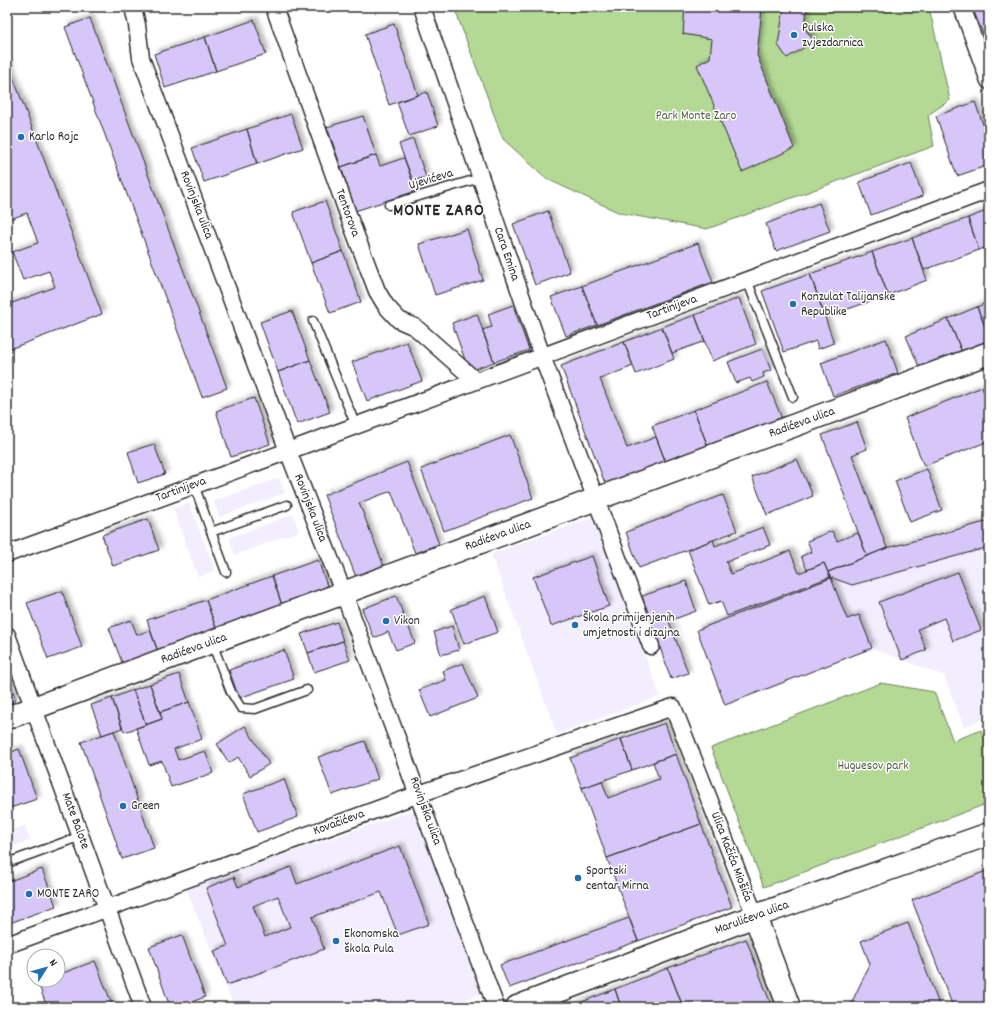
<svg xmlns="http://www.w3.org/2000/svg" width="996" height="1014" viewBox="0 0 996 1014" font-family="Dekko,sans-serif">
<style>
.built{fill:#f3eefd}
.green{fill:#b3d994;stroke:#6f8260}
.building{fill:#d7c7f8;stroke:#2b2b2b;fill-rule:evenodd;filter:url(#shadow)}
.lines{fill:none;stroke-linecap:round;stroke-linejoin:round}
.lane-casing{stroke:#2b2b2b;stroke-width:11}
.street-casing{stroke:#2b2b2b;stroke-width:19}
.secondary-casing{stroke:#2b2b2b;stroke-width:25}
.lane{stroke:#fff;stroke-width:8}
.street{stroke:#fff;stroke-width:16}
.secondary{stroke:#fff;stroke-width:22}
.poi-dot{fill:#1f6fb2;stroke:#fff;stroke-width:1.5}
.labels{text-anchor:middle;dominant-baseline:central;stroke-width:3;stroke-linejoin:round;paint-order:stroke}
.poi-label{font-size:13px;fill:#2b2b2b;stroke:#fff;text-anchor:start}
.park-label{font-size:13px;fill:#545f4a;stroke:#fff}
.street-label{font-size:13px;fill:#2b2b2b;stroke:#fff}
.district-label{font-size:17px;font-weight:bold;letter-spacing:1px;fill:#2b2b2b;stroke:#fff}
</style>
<defs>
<filter id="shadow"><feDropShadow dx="3.5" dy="-3.5" stdDeviation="2" flood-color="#0004"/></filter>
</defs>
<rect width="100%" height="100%" fill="#fff"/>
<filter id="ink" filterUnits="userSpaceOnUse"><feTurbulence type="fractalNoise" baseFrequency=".025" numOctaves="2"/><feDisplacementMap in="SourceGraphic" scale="8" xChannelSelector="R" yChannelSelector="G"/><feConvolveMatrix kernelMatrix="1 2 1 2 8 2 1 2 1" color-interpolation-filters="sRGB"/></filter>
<g filter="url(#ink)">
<path class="built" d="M279,478L285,493L219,517L214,501Z
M189,503L215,570L198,577L173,509Z
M293,514L299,531L235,555L229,538Z
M594,517L660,696L557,734L491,554Z
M989,521V721L985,718L964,727L944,676L872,648L725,705L696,628L830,577L828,572L887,548Z
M417,809L483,993L445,1007H234L186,888Z
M25,825L30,840L7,849V832Z"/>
<path class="green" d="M454,7H929L950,100L928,115L934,146L707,229L620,213L547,179L503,139Z
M881,683L934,692L953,741L981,730L989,751V803L764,887L711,748Z"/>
<path class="building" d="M685,7H775L762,8L757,55L794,148L742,172L697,65L710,58L712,39L683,34Z
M784,7H807L805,29L814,41L787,58L778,45Z
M972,7H989V46H988Z
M90,18L227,388L202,397L65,27Z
M254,20L266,54L216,71L205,37Z
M394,24L418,95L389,105L365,34Z
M205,37L216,71L165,88L154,54Z
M7,61L102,314L7,350V305L55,287L49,271L23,280L12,252L38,243L27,213L7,220Z
M427,92L438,126L409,136L397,102Z
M975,102L989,141V165L957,176L936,116Z
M291,114L303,148L257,164L247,129Z
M363,116L376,155L341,167L327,127Z
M247,129L257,164L204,182L192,148Z
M413,139L426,177L413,181L399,144Z
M376,155L380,166L404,158L416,191L355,211L341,167Z
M911,163L923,196L871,215L859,182Z
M325,201L343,251L311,263L293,212Z
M819,203L830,231L776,251L766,224Z
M989,210V246L979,250L968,218Z
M548,211L570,272L535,285L513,224Z
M968,218L979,250L924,270L912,238Z
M467,229L483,280L435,295L419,244Z
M912,238L927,280L888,295L872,252Z
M698,243L713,282L597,325L582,286Z
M343,251L361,302L330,313L311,263Z
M872,252L888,295L825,317L810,274Z
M810,274L834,343L818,349L816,341L784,352L762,291Z
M582,286L597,325L566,336L551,297Z
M739,298L756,344L712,361L695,315Z
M989,302V336L977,307Z
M513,305L529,350L494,362L482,330L492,327L488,314Z
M977,307L989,336V341L962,352L948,319Z
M292,311L310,360L278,372L260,322Z
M477,314L494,362L469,371L452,323Z
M695,315L705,341L672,353L662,327Z
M948,319L962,352L920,369L906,336Z
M662,327L674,359L636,374L624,342Z
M886,339L898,373L833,396L821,363Z
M407,342L422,381L367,401L352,362Z
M624,342L633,366L600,379L627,448L656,437L666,463L606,486L561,366Z
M762,349L771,370L763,373L764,377L752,382L750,378L736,383L728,362Z
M310,360L330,412L297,424L278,372Z
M767,382L782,419L708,447L694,410Z
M989,385V404L982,387Z
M982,387L989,404V441L924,466L905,418Z
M254,398L270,444L231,457L216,411Z
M694,410L708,447L666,463L652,426Z
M857,422L867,449L852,455L887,548L867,556L822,435Z
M510,435L533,498L444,531L421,469Z
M154,444L165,474L138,483L128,452Z
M797,459L813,496L767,515L752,477Z
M407,462L439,544L415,553L391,491L359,503L384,566L356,577L324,495Z
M927,469L942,510L910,522L895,481Z
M723,495L737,531L639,568L626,532Z
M148,519L159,550L113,566L102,535Z
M989,521V547L852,585L830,577L828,572L887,548Z
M763,527L770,545L726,562L731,574L790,551L799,573L824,563L830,577L727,616L721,601L709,605L688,550L713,540L715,546Z
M832,531L837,541L858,533L867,556L828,572L824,563L807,570L801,556L812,552L807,541Z
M592,556L609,606L551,626L533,577Z
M318,560L329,591L283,608L272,576Z
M958,572L981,630L953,641L944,618L918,629L926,650L902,660L879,602Z
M272,576L283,608L217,631L206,600Z
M831,578L847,619L859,615L872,648L725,705L697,630Z
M686,581L696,611L669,621L688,673L671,679L642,596Z
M62,591L82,647L48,659L27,603Z
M396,596L415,643L396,650L388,632L374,638L362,609Z
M485,596L498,632L464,644L451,609Z
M206,600L217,631L158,652L147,620Z
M131,620L137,635L150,630L158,652L123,665L109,628Z
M337,622L343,641L308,653L301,634Z
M452,626L459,650L441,655L434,632Z
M343,641L350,660L314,672L308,653Z
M284,650L294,679L239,698L229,670Z
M463,663L478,698L430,717L419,690L446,680L443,671Z
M179,674L189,702L160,712L150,684Z
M7,676L16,700L7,704Z
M150,684L162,719L146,725L133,690Z
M133,690L146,725L124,732L112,698Z
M112,698L122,728L102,735L91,705Z
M189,702L202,739L174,749L178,760L205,751L213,773L171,787L162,761L149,765L136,728L162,719L160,712Z
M665,723L676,754L632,770L621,739Z
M245,726L269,764L250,776L238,757L229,763L217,744Z
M114,731L154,848L122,859L81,742Z
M621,739L632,770L582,788L570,758Z
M365,741L378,779L332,795L318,757Z
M19,749L37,799L7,809V754Z
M676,754L701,824L607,858L582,788L602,781L608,798L659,779L653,762Z
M284,779L298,817L257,832L243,794Z
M701,824L732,907L638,941L607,858Z
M400,846L429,924L398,935L381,892L312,917L324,949L227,985L214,951L228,946L206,888L234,877L238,887L291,867L297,884ZM278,896L290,927L265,937L253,906Z
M42,869L56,906L7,924V882Z
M989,870V1007H953L912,900Z
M629,918L638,941L509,988L500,965Z
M908,923L940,1007H848L850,1006L870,964L861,941Z
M182,935L205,997L178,1007H170L149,947Z
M746,939L772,1007H683L668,968Z
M95,961L113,1007H47L38,983L46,980H58V975Z
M668,968L683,1007H621L615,989Z
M615,989L621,1007H569Z"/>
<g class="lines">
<defs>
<path id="lane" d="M389,205L480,178
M747,280L793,397
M313,321L356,426
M194,485L226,572
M211,532L287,505
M212,643L231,692L241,708L255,709L307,690
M7,863L81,836"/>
<path id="street" d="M133,7L137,25L141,58L288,451L344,594L496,1007
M274,7L350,220L377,291L386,306L399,320L415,327L476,381
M422,7L542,356L651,646
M962,7L989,81
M7,554L288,451L989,190
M7,635L143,1007
M7,945L419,794L673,707L755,916"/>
<path id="secondary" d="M7,718L989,353
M755,916L789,1007
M517,1007L755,916L989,834"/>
</defs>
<use href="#lane" class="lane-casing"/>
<use href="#street" class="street-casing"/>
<use href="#secondary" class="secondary-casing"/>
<use href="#lane" class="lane"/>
<use href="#street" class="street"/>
<use href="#secondary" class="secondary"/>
</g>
</g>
<g class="poi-dot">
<circle cx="794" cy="35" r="4"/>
<circle cx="21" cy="137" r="4"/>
<circle cx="793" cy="304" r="4"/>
<circle cx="386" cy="621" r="4"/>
<circle cx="575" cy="625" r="4"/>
<circle cx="123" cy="806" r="4"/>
<circle cx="578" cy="878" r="4"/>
<circle cx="29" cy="894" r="4"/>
<circle cx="336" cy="941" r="4"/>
</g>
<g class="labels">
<g class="poi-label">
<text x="802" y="28">Pulska<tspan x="802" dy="15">zvjezdarnica</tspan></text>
<text x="29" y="137">Karlo Rojc</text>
<text x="801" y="297">Konzulat Talijanske<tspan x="801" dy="15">Republike</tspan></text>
<text x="583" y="618">Škola primijenjenih<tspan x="583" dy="15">umjetnosti i dizajna</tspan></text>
<text x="394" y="621">Vikon</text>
<text x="131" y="806">Green</text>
<text x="586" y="871">Sportski<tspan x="586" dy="15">centar Mirna</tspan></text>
<text x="37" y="894">MONTE ZARO</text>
<text x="344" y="934">Ekonomska<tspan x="344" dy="15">škola Pula</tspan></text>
</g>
<g class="park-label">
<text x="696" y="116">Park Monte Zaro</text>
<text x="873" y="766">Huguesov park</text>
</g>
<g class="street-label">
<text transform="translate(431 180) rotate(-17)">Ujevićeva</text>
<text transform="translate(196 205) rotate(69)">Rovinjska ulica</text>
<text transform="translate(347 213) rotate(70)">Tentorova</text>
<text transform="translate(506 254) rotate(71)">Cara Emina</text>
<text transform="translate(672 308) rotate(-20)">Tartinijeva</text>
<text transform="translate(802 423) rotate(-20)">Radićeva ulica</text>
<text transform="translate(181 490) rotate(-20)">Tartinijeva</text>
<text transform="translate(310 508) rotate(69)">Rovinjska ulica</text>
<text transform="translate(498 536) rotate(-20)">Radićeva ulica</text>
<text transform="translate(194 649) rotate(-20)">Radićeva ulica</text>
<text transform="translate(425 811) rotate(70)">Rovinjska ulica</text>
<text transform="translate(75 821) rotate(70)">Mate Balote</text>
<text transform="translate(339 823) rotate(-20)">Kovačićeva</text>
<text transform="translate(731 857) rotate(69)">Ulica Kačića Miošića</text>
<text transform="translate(752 918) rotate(-20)">Marulićeva ulica</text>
</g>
<g class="district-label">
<text x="439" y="212">MONTE ZARO</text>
</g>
</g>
<rect width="996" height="1014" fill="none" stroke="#fff" stroke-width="24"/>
<rect x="12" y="12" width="972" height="990" fill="none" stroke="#2b2b2b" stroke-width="1.5" filter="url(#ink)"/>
<g transform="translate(46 968) rotate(53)"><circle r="19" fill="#ffffff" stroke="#aaaaaa"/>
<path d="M0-3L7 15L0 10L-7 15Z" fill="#1f6fb2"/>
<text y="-6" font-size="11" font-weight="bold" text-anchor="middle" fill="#2b2b2b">N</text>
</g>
</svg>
